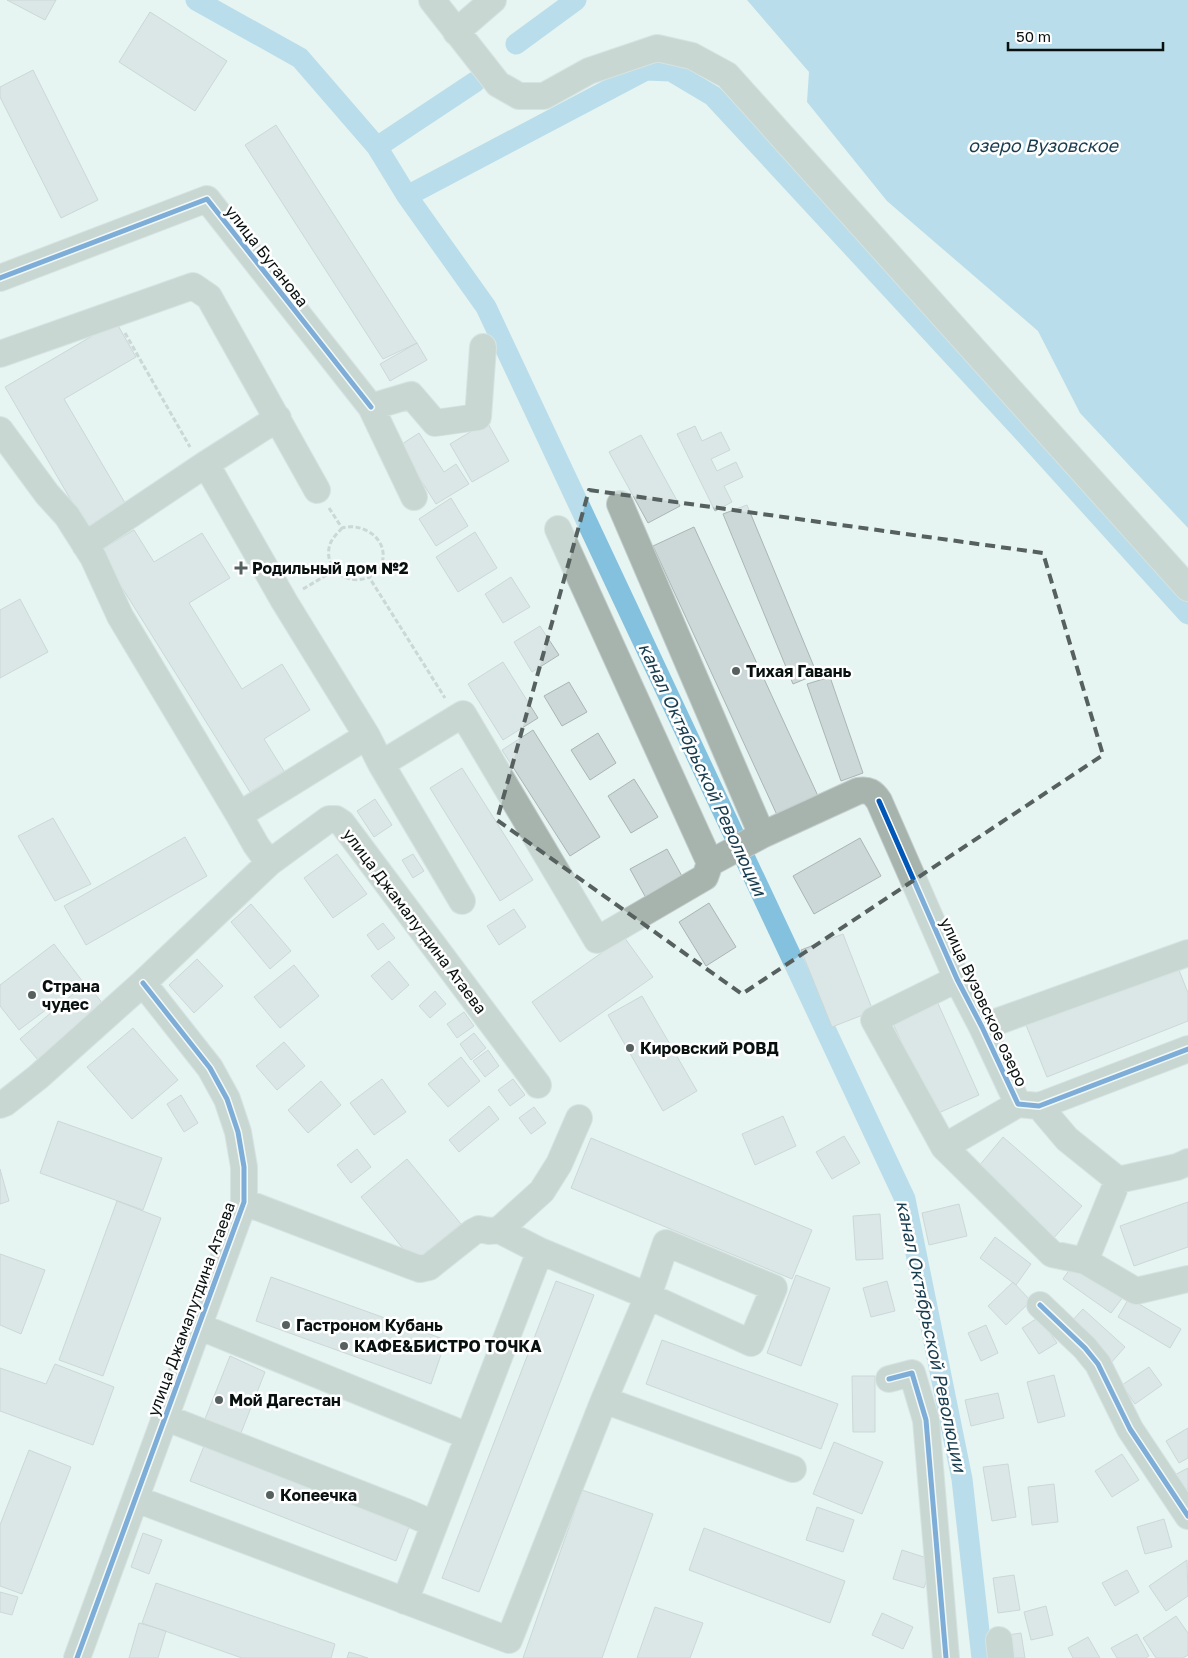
<svg xmlns="http://www.w3.org/2000/svg" width="1188" height="1658" viewBox="0 0 1188 1658" font-family="'Golos Text',sans-serif">
<style>
.water{fill:#84c1df}
.lines{fill:none;stroke-linecap:round;stroke-linejoin:round}
.canal{stroke:#84c1df;stroke-width:21}
.building{fill:#ccd7d8;stroke:#aab5b4}
.minor-casing{stroke:#c3cfcd;stroke-width:28}
.path{stroke:#aab5b1;stroke-width:3;stroke-dasharray:5 2.5;stroke-linecap:butt}
.minor{stroke:#a7b3ad;stroke-width:26}
.cycleway-casing{stroke:#fff;stroke-width:8}
.cycleway{stroke:#0057b8;stroke-width:5}
.marked{fill:none;stroke:#56605e;stroke-width:4;stroke-dasharray:10 6;stroke-linejoin:round}
.poi-dot{fill:#56605e;stroke:#fff;stroke-width:2}
.labels{text-anchor:middle;dominant-baseline:central;stroke-width:5;stroke-linejoin:round;paint-order:stroke}
.street-label{font-size:16px;fill:#08110f;stroke:#fff}
.poi-label{font-size:16px;font-weight:bold;fill:#08110f;stroke:#fff;text-anchor:start}
.water-label{font-size:18px;font-style:italic;fill:#173c4e;stroke:#fff}
</style>
<rect width="100%" height="100%" fill="#e6f4f2"/>
<path class="water" d="M747,0H1188V528L1080,413L1038,331L887,201L807,102L809,72Z"/>
<g class="lines">
<path class="canal" d="M196,0L300,58L377,147L407,196L486,307L905,1199L962,1479L982,1658
M516,44L576,0
M377,147L475,82
M407,196L646,70L671,71L713,96L1020,428L1188,614"/>
</g>
<path class="building" d="M7,0H56L45,20Z
M150,12L227,61L195,111L119,62Z
M33,70L98,200L61,218L0,97V87Z
M276,125L414,339L417,343L383,359L245,145Z
M116,322L136,357L64,399L128,508L89,531L5,387Z
M417,343L427,360L390,381L380,364Z
M487,422L509,461L472,482L450,444Z
M695,426L702,441L721,432L730,450L711,459L717,471L736,462L743,477L724,486L732,502L715,511L677,434Z
M419,433L444,472L456,464L469,484L436,504L399,446Z
M641,435L680,506L648,523L609,452Z
M451,498L468,526L436,546L419,519Z
M747,505L817,674L793,684L723,514Z
M694,527L818,796L777,815L653,546Z
M134,530L154,562L202,533L230,578L189,603L242,689L282,664L310,710L264,739L284,771L250,792L99,551Z
M475,532L497,568L458,592L436,557Z
M511,577L530,607L503,623L485,594Z
M20,599L48,652L0,678V610Z
M540,626L559,655L532,672L514,642Z
M503,662L538,718L503,740L468,684Z
M830,677L863,773L841,781L807,684Z
M569,682L587,712L562,726L544,696Z
M533,730L600,837L570,856L502,750Z
M598,733L616,763L590,780L571,750Z
M462,768L533,880L500,901L430,788Z
M634,779L658,817L631,833L608,796Z
M375,799L392,825L374,837L357,811Z
M53,818L91,884L55,901L18,836Z
M185,837L207,876L86,945L64,906Z
M860,838L881,876L814,914L793,876Z
M667,849L683,878L646,898L630,869Z
M337,854L367,894L333,918L304,878Z
M413,854L424,871L413,878L402,860Z
M709,903L736,947L706,966L679,922Z
M251,904L291,951L270,969L231,922Z
M514,909L526,927L499,945L487,926Z
M383,923L395,938L378,950L367,935Z
M843,934L873,1011L832,1027L801,950Z
M624,937L653,977L560,1042L532,1002Z
M54,944L83,982L19,1030L0,1006V985Z
M197,959L223,986L194,1013L169,985Z
M389,961L409,985L392,1000L371,976Z
M294,965L319,996L280,1028L254,997Z
M1177,965L1188,993V1021L1047,1077L1026,1025Z
M86,983L104,1005L38,1060L20,1039Z
M435,991L446,1004L430,1018L419,1006Z
M642,996L697,1091L663,1111L608,1015Z
M936,999L979,1095L934,1115L891,1019Z
M464,1012L474,1026L457,1038L447,1024Z
M133,1028L178,1080L132,1119L87,1067Z
M474,1033L486,1048L471,1060L460,1044Z
M284,1042L305,1066L277,1090L256,1066Z
M488,1050L499,1066L485,1077L473,1061Z
M461,1057L480,1081L448,1107L428,1084Z
M382,1079L406,1112L374,1135L350,1103Z
M513,1079L525,1095L510,1106L498,1090Z
M321,1081L341,1105L308,1133L288,1110Z
M181,1095L198,1123L184,1132L167,1104Z
M489,1106L499,1119L459,1152L449,1140Z
M534,1107L546,1123L531,1134L519,1118Z
M783,1116L796,1146L755,1165L742,1134Z
M58,1121L162,1158L143,1210L40,1173Z
M844,1136L860,1163L832,1179L816,1152Z
M1003,1137L1082,1206L1052,1240L974,1172Z
M591,1138L812,1230L792,1279L571,1188Z
M357,1149L371,1167L351,1183L337,1165Z
M407,1159L461,1224L414,1262L361,1197Z
M0,1169L9,1201L0,1204Z
M117,1201L161,1218L103,1376L59,1360Z
M1188,1202V1247L1134,1266L1120,1226Z
M959,1204L967,1236L929,1245L922,1213Z
M880,1214L883,1259L856,1260L853,1216Z
M995,1237L1031,1264L1016,1285L980,1258Z
M0,1254L45,1270L21,1334L0,1325Z
M1074,1263L1123,1297L1111,1313L1063,1279Z
M796,1275L830,1288L801,1366L767,1353Z
M271,1277L446,1340L431,1384L256,1321Z
M556,1281L594,1295L479,1592L442,1578Z
M887,1281L895,1311L871,1317L863,1288Z
M1013,1282L1031,1301L1006,1325L988,1306Z
M1129,1298L1181,1329L1170,1348L1118,1317Z
M1083,1309L1125,1347L1110,1364L1068,1325Z
M1039,1317L1057,1343L1039,1354L1022,1328Z
M986,1325L998,1353L981,1361L968,1333Z
M662,1340L838,1404L821,1449L646,1384Z
M230,1356L265,1372L239,1438L203,1424Z
M55,1364L114,1387L93,1445L0,1411V1368L46,1384Z
M1149,1367L1162,1385L1135,1404L1122,1385Z
M1054,1375L1065,1416L1038,1423L1027,1382Z
M852,1376H875V1432H853Z
M998,1393L1004,1418L971,1426L965,1400Z
M1188,1428V1458L1179,1463L1166,1441Z
M834,1442L883,1462L862,1514L813,1494Z
M204,1446L409,1527L396,1561L190,1481Z
M29,1450L71,1467L22,1594L0,1586V1525Z
M1122,1454L1139,1480L1112,1497L1095,1471Z
M1008,1464L1016,1517L992,1521L983,1467Z
M1188,1468V1489L1177,1494L1169,1478Z
M1054,1484L1058,1522L1032,1525L1028,1487Z
M582,1490L653,1514L602,1658H523Z
M817,1507L854,1520L843,1552L806,1540Z
M1164,1519L1172,1547L1145,1554L1137,1527Z
M704,1528L845,1581L830,1623L689,1570Z
M143,1533L162,1540L149,1574L131,1567Z
M902,1550L933,1560L924,1588L893,1579Z
M1187,1560L1188,1596L1166,1611L1149,1586Z
M1127,1570L1139,1592L1115,1606L1102,1583Z
M1014,1575L1020,1610L998,1613L993,1578Z
M156,1583L335,1644L331,1658H242L142,1623Z
M0,1592L18,1597L12,1615L0,1612Z
M1046,1606L1053,1635L1031,1640L1024,1612Z
M655,1607L703,1623L690,1658H637Z
M882,1613L913,1627L903,1649L872,1635Z
M1176,1616L1188,1633V1655L1183,1658H1156L1143,1638Z
M139,1623L166,1631L158,1658H129Z
M1021,1633L1025,1658H1005L1001,1636Z
M1137,1634L1149,1656L1146,1658H1117L1111,1648Z
M1088,1637L1100,1658H1073L1068,1648Z
M349,1652L368,1658H347Z"/>
<g class="lines">
<defs>
<path id="minor" d="M432,0L498,84L519,96H544L589,71L657,48L692,56L727,75L1188,588
M456,32L493,0
M0,278L207,199L371,407L414,497
M0,354L193,286L209,297L317,490
M371,407L411,395L435,423L478,417L483,347
M0,430L47,494L67,516L93,557L120,616L239,815
M206,464L284,601L367,736
M620,504L762,835
M85,545L206,464L278,418
M381,764L462,901
M269,863L256,845L239,815L367,736L381,764L463,714L597,940L705,877L710,863L558,529
M710,863L762,835L858,791C868,789 873,792 879,801L957,979L982,1027L1018,1104L1039,1106L1188,1049
M957,979L874,1020L944,1147L1052,1254L1085,1261
M982,1027L1188,953
M0,1105L5,1103L38,1077L143,983L269,863L329,819H336L342,823L538,1085
M1039,1106L1067,1139L1118,1180L1085,1261L1136,1291L1188,1279
M944,1147L1018,1104
M1118,1180L1177,1167L1188,1162
M244,1202L409,1265L420,1269L429,1267L473,1232L479,1229L489,1231L499,1230L542,1191L559,1164L579,1118
M1040,1305L1085,1348L1098,1364L1130,1429L1188,1516
M198,1326L468,1436
M889,1379L912,1373L926,1420L946,1658
M604,1400L793,1469
M164,1417L404,1511L434,1524
M136,1499L509,1640L604,1400L648,1296L751,1343L774,1288L666,1243L648,1296L540,1251L499,1230
M405,1601L540,1251
M999,1640L1001,1658
M77,1658C133,1506 188,1354 244,1202V1167L238,1132L227,1099L210,1068L143,983"/>
</defs>
<use href="#minor" class="minor-casing"/>
<path class="path" d="M125,333L190,447
M329,508L342,528C363,522 389,539 382,563C381,570 375,573 369,577L445,698
M342,528C337,534 330,540 329,548C325,571 350,586 369,577
M303,589L335,570"/>
<use href="#minor" class="minor"/>
<defs>
<path id="cycleway" d="M0,278L207,199L371,407
M879,801L957,979L982,1027L1018,1104L1039,1106L1188,1049
M1040,1305L1085,1348L1098,1364L1130,1429L1188,1516
M889,1379L912,1373L926,1420L946,1658
M77,1658C133,1506 188,1354 244,1202V1167L238,1132L227,1099L210,1068L143,983"/>
</defs>
<use href="#cycleway" class="cycleway-casing"/>
<use href="#cycleway" class="cycleway"/>
</g>
<path d="M0 0H1188V1658H0ZM589,490L1043,553L1103,755L742,994L497,820Z" fill="#e6f4f2" fill-opacity=".55" fill-rule="evenodd"/>
<path class="marked" d="M589,490L1043,553L1103,755L742,994L497,820Z"/>
<g class="poi-dot">
<path d="M238.5 560.5h5v5h5v5h-5v5h-5v-5h-5v-5h5z"/>
<circle cx="736" cy="671" r="5"/>
<circle cx="32" cy="995" r="5"/>
<circle cx="630" cy="1048" r="5"/>
<circle cx="286" cy="1325" r="5"/>
<circle cx="344" cy="1346" r="5"/>
<circle cx="219" cy="1400" r="5"/>
<circle cx="270" cy="1495" r="5"/>
</g>
<g class="labels">
<g class="street-label">
<text transform="translate(267 256) rotate(52)">улица Буганова</text>
<text transform="translate(415 921) rotate(53)">улица Джамалутдина Атаева</text>
<text transform="translate(984 1002) rotate(65)">улица Вузовское озеро</text>
<text transform="translate(191 1309) rotate(-70)">улица Джамалутдина Атаева</text>
</g>
<g class="poi-label">
<text x="252" y="568">Родильный дом №2</text>
<text x="746" y="671">Тихая Гавань</text>
<text x="42" y="986">Страна<tspan x="42" dy="18">чудес</tspan></text>
<text x="640" y="1048">Кировский РОВД</text>
<text x="296" y="1325">Гастроном Кубань</text>
<text x="354" y="1346">КАФЕ&amp;БИСТРО ТОЧКА</text>
<text x="229" y="1400">Мой Дагестан</text>
<text x="280" y="1495">Копеечка</text>
</g>
<g class="water-label">
<text x="1043" y="145">озеро Вузовское</text>
<text transform="translate(703 769) rotate(65)">канал Октябрьской Революции</text>
<text transform="translate(932 1336) rotate(78)">канал Октябрьской Революции</text>
</g>
</g>
<path d="M1008 42v8h155v-8" fill="none" stroke="#08110f" stroke-width="2.5"/>
<text x="1016" y="42" font-size="15" fill="#08110f" stroke="#ffffff" stroke-width="4" paint-order="stroke">50 m</text>
</svg>
